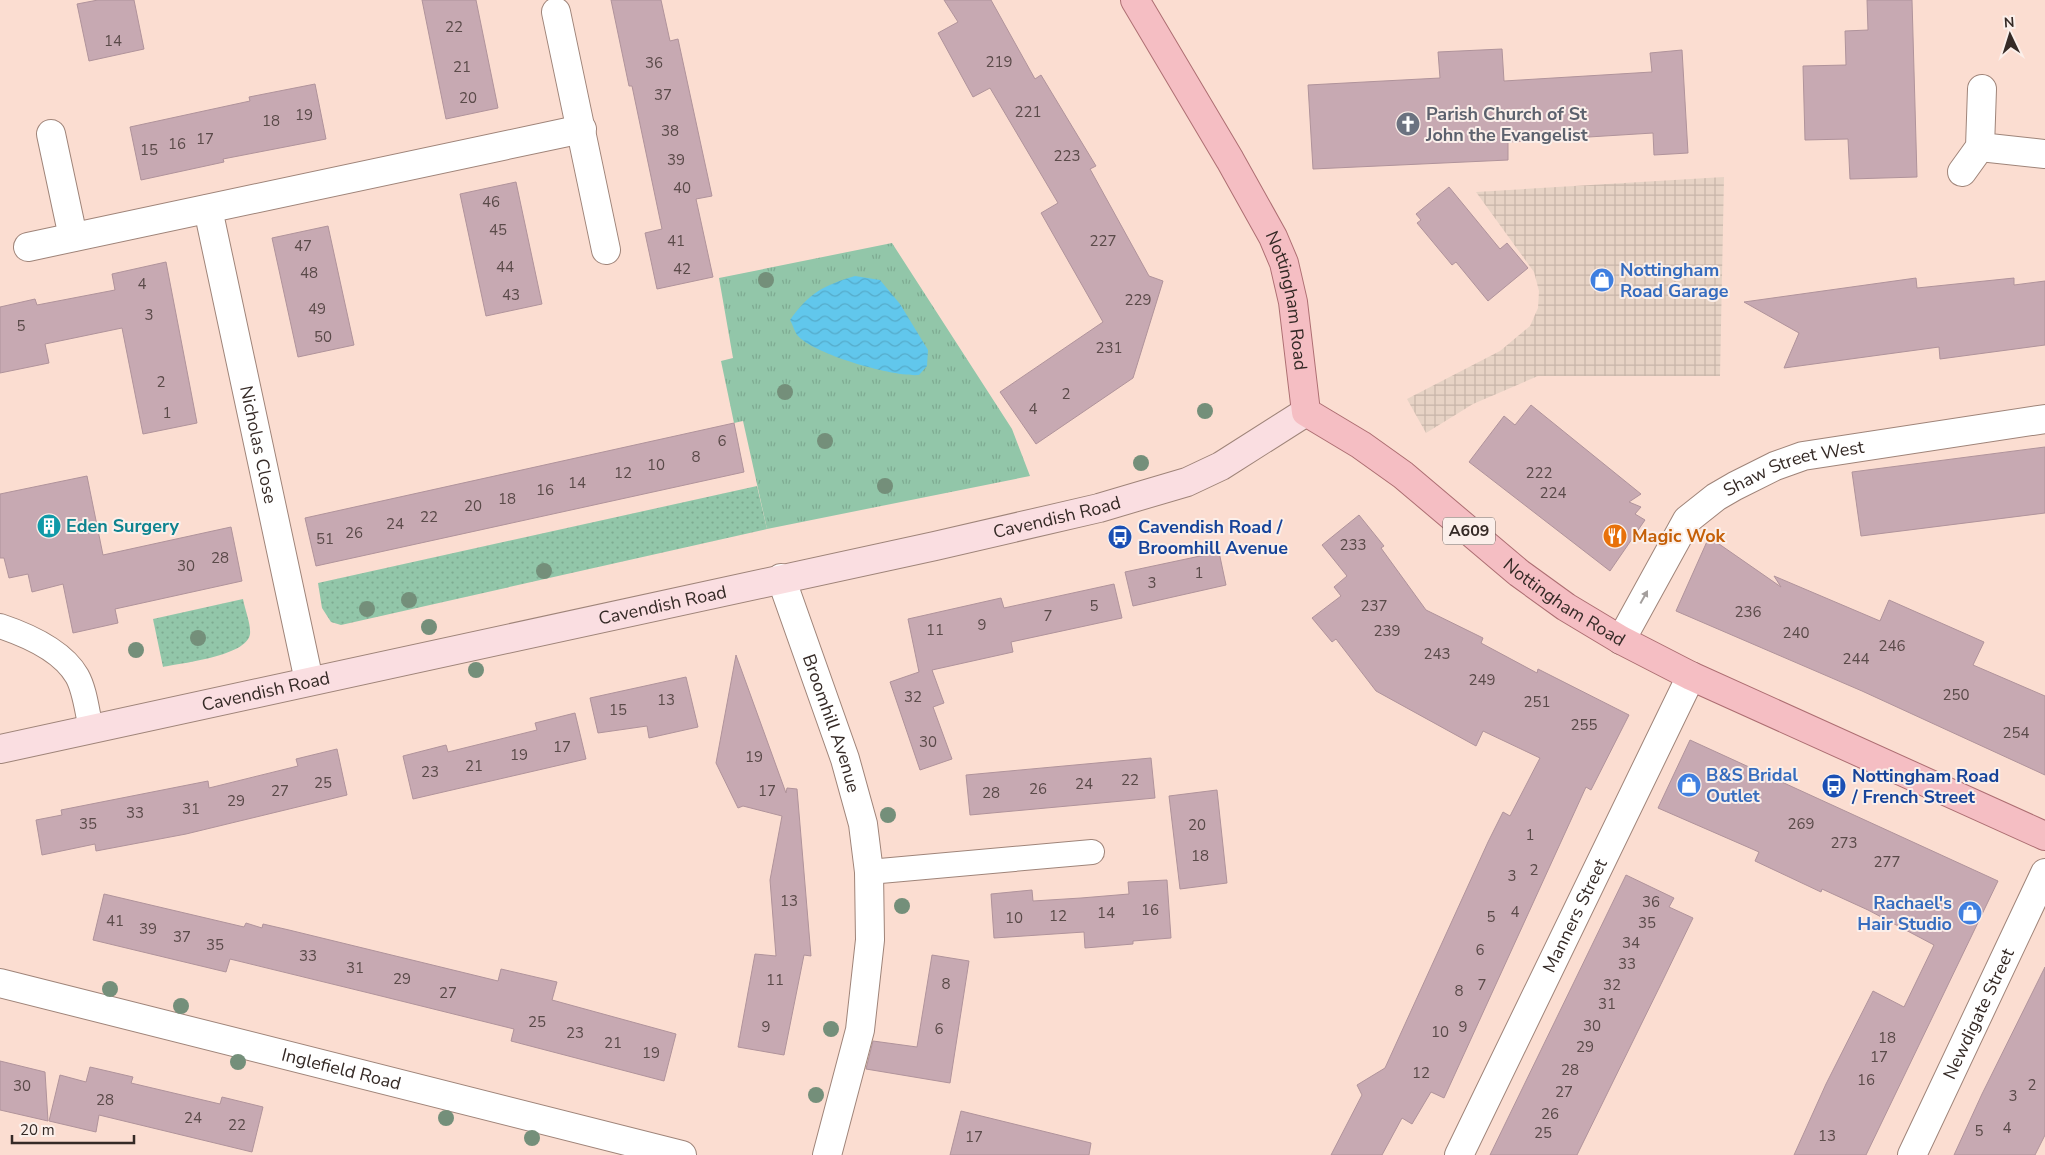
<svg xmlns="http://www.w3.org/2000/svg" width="2045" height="1155" viewBox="0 0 2045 1155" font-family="'Nunito Sans',sans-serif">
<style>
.industrial{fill:url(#industrial-grid)}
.grass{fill:url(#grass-dots)}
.park{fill:url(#park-tufts)}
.water{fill:url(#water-waves)}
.building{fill:#c7a9b2;stroke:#b0939b}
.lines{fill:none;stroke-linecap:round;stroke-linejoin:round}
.lane-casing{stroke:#9f8479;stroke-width:26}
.street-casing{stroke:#9f8479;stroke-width:30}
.secondary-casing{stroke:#9f8479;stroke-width:30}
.primary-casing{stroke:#ad6e72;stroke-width:30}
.lane{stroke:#fff;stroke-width:24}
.street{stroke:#fff;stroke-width:28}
.secondary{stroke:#fadee1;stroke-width:28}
.primary{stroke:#f5bec3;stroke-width:28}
.tree{fill:#748f7a}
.oneway{fill:#a49f9d}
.labels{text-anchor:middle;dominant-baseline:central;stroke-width:4;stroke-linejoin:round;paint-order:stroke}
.number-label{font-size:15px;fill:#5a4a49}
.shield{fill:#fbefea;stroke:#706561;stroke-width:1}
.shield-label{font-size:16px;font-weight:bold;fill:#352a26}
.worship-label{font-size:18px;font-weight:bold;fill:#5b616d;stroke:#fbefea;text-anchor:start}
.shop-label{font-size:18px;font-weight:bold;fill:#366cbe;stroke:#fbefea;text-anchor:start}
.street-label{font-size:18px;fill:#352a26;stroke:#fbefea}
.culture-label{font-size:18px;font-weight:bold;fill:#0d838f;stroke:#fbefea;text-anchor:start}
.transit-label{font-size:18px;font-weight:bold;fill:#164399;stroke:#fbefea;text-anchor:start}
.food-label{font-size:18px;font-weight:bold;fill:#c56008;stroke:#fbefea;text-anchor:start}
</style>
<defs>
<pattern id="industrial-grid" width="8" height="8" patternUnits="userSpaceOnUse" patternTransform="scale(1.25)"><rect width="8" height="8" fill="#e7d3c5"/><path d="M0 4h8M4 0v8" fill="none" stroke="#c7b5a9"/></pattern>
<pattern id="grass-dots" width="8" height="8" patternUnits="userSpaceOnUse" patternTransform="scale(1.25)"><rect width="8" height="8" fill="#92c6a9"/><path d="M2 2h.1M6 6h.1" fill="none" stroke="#7eaa91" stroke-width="1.8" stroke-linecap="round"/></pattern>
<pattern id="park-tufts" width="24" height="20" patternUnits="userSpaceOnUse" patternTransform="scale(1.25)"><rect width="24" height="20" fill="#92c6a9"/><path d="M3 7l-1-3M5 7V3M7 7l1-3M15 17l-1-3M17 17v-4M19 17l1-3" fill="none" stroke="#7eaa91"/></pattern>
<pattern id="water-waves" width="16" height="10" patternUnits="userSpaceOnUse" patternTransform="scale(1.25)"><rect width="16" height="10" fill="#61c7ec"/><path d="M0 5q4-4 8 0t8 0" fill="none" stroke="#55abca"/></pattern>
</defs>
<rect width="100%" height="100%" fill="#fbddd1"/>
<path class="industrial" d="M1724,177L1720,376H1538L1473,404L1426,433L1407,399L1500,351L1530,326L1538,308L1539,291L1534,272L1476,192Z"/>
<path class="grass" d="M757,486L767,529L341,625L331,622L322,608L318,583Z
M243,599C245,610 251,624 250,634C247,656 182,663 163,667L153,619Z"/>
<path class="park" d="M892,243L1012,429L1030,476L767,529L743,421L734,423L721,361L733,358L719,278Z"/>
<path class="water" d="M855,276L880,280L900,304L928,350L927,366L919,375C893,377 817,355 799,337C795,334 793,325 790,320C810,292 823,286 855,276Z"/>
<path class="building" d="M98,0H134L144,49L89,61L77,4Z
M422,0H476L498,108L446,119Z
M611,0H661L670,41L678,39L712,196L696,199L713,277L657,289L645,233L662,229L632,86H629Z
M944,0H991L1035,79L1041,75L1096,166L1090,169L1149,276L1163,281L1133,378L1036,444L1000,392L1103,322L1041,213L1058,203L990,88L973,97L938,33L958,22Z
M1867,0H1912L1917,177L1850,179L1848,139L1805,140L1803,66L1846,65L1845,31L1868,30Z
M1502,49L1504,81L1652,72L1650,53L1682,50L1688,153L1654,155L1653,133L1508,142V160L1313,169L1308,85L1440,78L1438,52Z
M315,84L326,139L223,159L224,162L141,180L130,127L250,101L249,97Z
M516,182L542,304L486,316L460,194Z
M1449,187L1500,249L1507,243L1528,268L1488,301L1456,262L1452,265L1417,223L1421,220L1416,214Z
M328,226L354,345L298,357L272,238Z
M166,262L197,423L143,434L122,328L45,344L49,363L0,373V307L35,299L37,305L115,290L112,274Z
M1916,278L1917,288L2014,278V285L2045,281V345L1940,359L1939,347L1784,368L1799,333L1744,302Z
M1531,405L1641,494L1629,502L1641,507L1635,514L1645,520L1610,571L1469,462L1504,416L1515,425Z
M734,423L744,472L316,566L305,518Z
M2045,447V513L1861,536L1852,472Z
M87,476L103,555L231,527L242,581L115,609L118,623L73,633L63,584L32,592L28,574L9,578L4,558H0V494Z
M1359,515L1384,546L1381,548L1426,610L1483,638L1481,643L1537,673L1538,669L1629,715L1591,790L1586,787L1444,1098L1431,1092L1412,1124L1402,1118L1382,1155H1331L1362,1095L1357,1085L1385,1068L1488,842L1503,812L1510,816L1540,758L1483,731L1476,746L1376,691L1336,639L1332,642L1312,618L1341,596L1334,587L1347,576L1322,545Z
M1709,537L1781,587L1774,576L1880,621L1889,600L1984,642L1973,665L2045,696V775L1862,691L1676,611Z
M1219,552L1226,585L1133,606L1125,572Z
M1114,584L1122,618L1011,642L1013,652L932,670L944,703L933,707L952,759L920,770L890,682L919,672L908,619L1001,598L1004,608Z
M736,655L786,793L787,788L797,789L811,956L804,955L784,1055L738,1047L755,954L776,956L770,880L782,816L743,806L738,808L716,763Z
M686,677L698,727L649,738L647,726L598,733L590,698Z
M575,713L586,759L413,799L403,756L446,745L448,752L537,730L535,723Z
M1690,740L1998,881L1866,1155H1794L1826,1084L1873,991L1904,1007L1934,945L1868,910L1822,889L1821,892L1755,861L1759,852L1658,808Z
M337,749L347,795L186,834L96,851L95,844L42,855L36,820L62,815L61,810L208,781L209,788L298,766L296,759Z
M1151,758L1155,798L970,815L966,775Z
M1217,790L1227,883L1180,889L1169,796Z
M1626,875L1674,898L1669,907L1693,918L1662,982L1577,1155H1490Z
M1167,880L1171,938L1133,941V944L1085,948L1084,932L994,938L991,894L1032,890L1033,901L1081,898L1129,894L1128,882Z
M104,894L244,927L246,923L262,928L263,924L289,930L498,981L501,969L557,982L552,1000L676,1034L664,1081L511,1041L514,1029L373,994L230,959L226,972L93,940Z
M932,955L969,961L950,1083L866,1069L873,1041L917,1047Z
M2045,967V1135L2035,1155H1954L1982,1094Z
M0,1061L45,1072L48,1121L0,1110Z
M90,1067L133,1077L131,1083L220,1104L222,1097L263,1107L252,1152L99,1115L96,1132L49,1121L60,1075L86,1082Z
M961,1111L1091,1143L1089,1155H950Z"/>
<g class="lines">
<defs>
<path id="lane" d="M0,626C27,635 62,650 77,676C85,690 87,712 91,728
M869,872L1092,852"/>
<g id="street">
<path d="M556,12L606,250"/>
<path d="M51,134L73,237"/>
<path d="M1980,147L2045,154"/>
<path d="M1962,172L1980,147L1982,89"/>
<path id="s1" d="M208,209L309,681"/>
<path d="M28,247L582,129"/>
<path id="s2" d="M781,578L845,759L863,824L869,872L870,940L860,1030L827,1155"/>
<path id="s3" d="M1621,640L1687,520L1716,497L1735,486L1775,466L1803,456L2045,419"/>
<path id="s4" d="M0,983L682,1155"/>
<path id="s5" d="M1459,1155L1691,676"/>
<path id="s6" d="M1912,1155L2045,873"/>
</g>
<g id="secondary">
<path id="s7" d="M0,749L935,546L1099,508L1187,482L1221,466L1306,412"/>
</g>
<g id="primary">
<path id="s8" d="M1135,0L1230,160L1273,237L1284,263L1293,302L1306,412L1361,445L1403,475L1519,573L1566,607L1621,640L1691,676L2045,836"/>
</g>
</defs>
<use href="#lane" class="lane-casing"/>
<use href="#street" class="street-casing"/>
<use href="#secondary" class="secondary-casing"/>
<use href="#primary" class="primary-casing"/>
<use href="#lane" class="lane"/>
<use href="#street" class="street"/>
<use href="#secondary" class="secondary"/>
<use href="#primary" class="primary"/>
</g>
<g class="tree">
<circle cx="766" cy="280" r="8"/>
<circle cx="785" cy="392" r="8"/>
<circle cx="1205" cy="411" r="8"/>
<circle cx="825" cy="441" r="8"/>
<circle cx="1141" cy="463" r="8"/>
<circle cx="885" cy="486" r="8"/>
<circle cx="544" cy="571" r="8"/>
<circle cx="409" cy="600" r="8"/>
<circle cx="367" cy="609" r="8"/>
<circle cx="429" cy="627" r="8"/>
<circle cx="198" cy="638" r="8"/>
<circle cx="136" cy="650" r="8"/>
<circle cx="476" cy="670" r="8"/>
<circle cx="888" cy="815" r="8"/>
<circle cx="902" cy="906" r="8"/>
<circle cx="110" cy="989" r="8"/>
<circle cx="181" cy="1006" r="8"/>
<circle cx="831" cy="1029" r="8"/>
<circle cx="238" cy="1062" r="8"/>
<circle cx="816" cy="1095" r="8"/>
<circle cx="446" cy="1118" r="8"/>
<circle cx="532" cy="1138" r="8"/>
</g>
<defs><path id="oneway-solid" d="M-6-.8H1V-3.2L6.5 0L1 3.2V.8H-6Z" transform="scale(1.25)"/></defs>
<use class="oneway" href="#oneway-solid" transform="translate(1644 597) rotate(-61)"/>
<defs>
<symbol id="church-disc" viewBox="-11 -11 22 22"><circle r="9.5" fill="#6b7280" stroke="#fbefea"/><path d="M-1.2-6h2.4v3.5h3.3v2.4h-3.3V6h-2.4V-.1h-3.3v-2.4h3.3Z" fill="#fff"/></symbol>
<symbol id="shop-disc" viewBox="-11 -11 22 22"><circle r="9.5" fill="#3f7fe0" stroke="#fbefea"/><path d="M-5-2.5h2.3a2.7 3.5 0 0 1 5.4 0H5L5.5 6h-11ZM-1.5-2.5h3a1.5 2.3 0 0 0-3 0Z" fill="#fff"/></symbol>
<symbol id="building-disc" viewBox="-11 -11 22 22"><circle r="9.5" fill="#0f9aa8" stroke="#fbefea"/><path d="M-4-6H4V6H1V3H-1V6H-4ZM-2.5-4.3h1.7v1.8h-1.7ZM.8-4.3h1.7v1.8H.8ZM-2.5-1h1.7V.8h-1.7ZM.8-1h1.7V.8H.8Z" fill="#fff"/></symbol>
<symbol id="restaurant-disc" viewBox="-11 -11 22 22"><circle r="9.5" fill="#e8710a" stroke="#fbefea"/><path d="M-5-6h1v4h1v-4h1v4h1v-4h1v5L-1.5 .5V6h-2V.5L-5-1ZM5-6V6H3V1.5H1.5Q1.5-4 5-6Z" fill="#fff"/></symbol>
<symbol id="bus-disc" viewBox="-11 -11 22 22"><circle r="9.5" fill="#1a4fb4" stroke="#fbefea"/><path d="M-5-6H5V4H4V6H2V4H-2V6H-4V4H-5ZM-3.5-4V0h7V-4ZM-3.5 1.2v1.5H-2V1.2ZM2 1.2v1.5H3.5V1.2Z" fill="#fff"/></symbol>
</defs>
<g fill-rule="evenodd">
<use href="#church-disc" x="1394" y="110" width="28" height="28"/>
<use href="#shop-disc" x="1588" y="266" width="28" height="28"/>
<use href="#building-disc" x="35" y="512" width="28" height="28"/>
<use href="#restaurant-disc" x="1601" y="522" width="28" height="28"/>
<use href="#bus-disc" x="1106" y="523" width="28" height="28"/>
<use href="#shop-disc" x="1675" y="771" width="28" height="28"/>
<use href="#bus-disc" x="1820" y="772" width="28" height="28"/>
<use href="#shop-disc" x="1956" y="899" width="28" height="28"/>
</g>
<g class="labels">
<g class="number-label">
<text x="454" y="27">22</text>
<text x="113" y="41">14</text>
<text x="999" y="62">219</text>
<text x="654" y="63">36</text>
<text x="462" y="67">21</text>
<text x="663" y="95">37</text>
<text x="468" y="98">20</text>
<text x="1028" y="112">221</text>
<text x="304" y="115">19</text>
<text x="271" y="121">18</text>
<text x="670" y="131">38</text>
<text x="205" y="139">17</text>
<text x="177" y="144">16</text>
<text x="149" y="150">15</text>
<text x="1067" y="156">223</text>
<text x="676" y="160">39</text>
<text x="682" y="188">40</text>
<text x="491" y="202">46</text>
<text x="498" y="230">45</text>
<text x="676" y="241">41</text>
<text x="1103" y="241">227</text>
<text x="303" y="246">47</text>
<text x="505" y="267">44</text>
<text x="682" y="269">42</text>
<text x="309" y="273">48</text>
<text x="142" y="284">4</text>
<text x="511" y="295">43</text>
<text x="1138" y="300">229</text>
<text x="317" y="309">49</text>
<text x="149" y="315">3</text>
<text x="21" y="326">5</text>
<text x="323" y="337">50</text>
<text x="1109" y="348">231</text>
<text x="161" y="382">2</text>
<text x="1066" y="394">2</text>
<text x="1033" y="409">4</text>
<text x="167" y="413">1</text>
<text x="722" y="441">6</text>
<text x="696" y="457">8</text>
<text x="656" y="465">10</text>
<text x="623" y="473">12</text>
<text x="1539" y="473">222</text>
<text x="577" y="483">14</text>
<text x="545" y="490">16</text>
<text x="1553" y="493">224</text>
<text x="507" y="499">18</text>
<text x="473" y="506">20</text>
<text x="429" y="517">22</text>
<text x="395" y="524">24</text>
<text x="354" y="533">26</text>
<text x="325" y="539">51</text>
<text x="1353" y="545">233</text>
<text x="220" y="558">28</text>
<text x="186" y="566">30</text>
<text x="1199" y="573">1</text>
<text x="1152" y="583">3</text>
<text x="1094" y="606">5</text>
<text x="1374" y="606">237</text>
<text x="1748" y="612">236</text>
<text x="1048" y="616">7</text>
<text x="982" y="625">9</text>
<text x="935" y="630">11</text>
<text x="1387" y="631">239</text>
<text x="1796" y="633">240</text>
<text x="1892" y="646">246</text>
<text x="1437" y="654">243</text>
<text x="1856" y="659">244</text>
<text x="1482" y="680">249</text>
<text x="1956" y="695">250</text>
<text x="913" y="697">32</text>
<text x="666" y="700">13</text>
<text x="1537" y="702">251</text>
<text x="618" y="710">15</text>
<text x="1584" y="725">255</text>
<text x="2016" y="733">254</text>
<text x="928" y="742">30</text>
<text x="562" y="747">17</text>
<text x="519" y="755">19</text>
<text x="754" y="757">19</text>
<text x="474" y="766">21</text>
<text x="430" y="772">23</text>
<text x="1130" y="780">22</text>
<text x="323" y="783">25</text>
<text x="1084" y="784">24</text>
<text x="1038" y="789">26</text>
<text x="280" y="791">27</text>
<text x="767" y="791">17</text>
<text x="991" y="793">28</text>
<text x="236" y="801">29</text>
<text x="191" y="809">31</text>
<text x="135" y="813">33</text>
<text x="88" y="824">35</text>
<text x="1801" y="824">269</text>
<text x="1197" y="825">20</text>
<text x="1530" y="835">1</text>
<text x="1844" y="843">273</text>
<text x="1200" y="856">18</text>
<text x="1887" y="862">277</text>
<text x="1534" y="870">2</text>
<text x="1512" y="876">3</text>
<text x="789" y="901">13</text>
<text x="1651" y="902">36</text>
<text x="1150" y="910">16</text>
<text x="1515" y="912">4</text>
<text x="1106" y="913">14</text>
<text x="1058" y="916">12</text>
<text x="1491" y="917">5</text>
<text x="1014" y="918">10</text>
<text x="115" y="921">41</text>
<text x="1647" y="923">35</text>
<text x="148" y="929">39</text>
<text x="182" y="937">37</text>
<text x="1631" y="943">34</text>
<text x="215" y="945">35</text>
<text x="1480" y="950">6</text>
<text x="308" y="956">33</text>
<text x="1627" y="964">33</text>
<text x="355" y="968">31</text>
<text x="402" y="979">29</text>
<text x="775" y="980">11</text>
<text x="946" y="984">8</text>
<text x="1482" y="985">7</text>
<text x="1612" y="985">32</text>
<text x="1459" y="991">8</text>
<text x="448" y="993">27</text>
<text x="1607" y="1004">31</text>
<text x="537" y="1022">25</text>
<text x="1592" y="1026">30</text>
<text x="766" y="1027">9</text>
<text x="1463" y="1027">9</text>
<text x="939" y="1029">6</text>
<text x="1440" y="1032">10</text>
<text x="575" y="1033">23</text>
<text x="1887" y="1038">18</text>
<text x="613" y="1043">21</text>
<text x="1585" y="1047">29</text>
<text x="651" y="1053">19</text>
<text x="1879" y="1057">17</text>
<text x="1570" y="1070">28</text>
<text x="1421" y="1073">12</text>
<text x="1866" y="1080">16</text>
<text x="2032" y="1085">2</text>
<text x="22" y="1086">30</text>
<text x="1564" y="1092">27</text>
<text x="2013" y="1096">3</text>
<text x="105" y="1100">28</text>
<text x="1550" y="1114">26</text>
<text x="193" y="1118">24</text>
<text x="237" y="1125">22</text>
<text x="2007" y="1128">4</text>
<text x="1979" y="1131">5</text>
<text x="1543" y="1133">25</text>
<text x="1827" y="1136">13</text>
<text x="974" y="1137">17</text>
</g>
<rect class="shield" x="1443" y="517.5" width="52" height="27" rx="4"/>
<g class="shield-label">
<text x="1469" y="531">A609</text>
</g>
<g class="worship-label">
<text x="1426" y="114">Parish Church of St<tspan x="1426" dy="21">John the Evangelist</tspan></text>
</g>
<g class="shop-label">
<text x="1620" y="270">Nottingham<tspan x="1620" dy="21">Road Garage</tspan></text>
<text x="1706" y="775">B&amp;S Bridal<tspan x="1706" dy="21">Outlet</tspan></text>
<text x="1952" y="903" text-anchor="end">Rachael's<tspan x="1952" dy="21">Hair Studio</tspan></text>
</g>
<g class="street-label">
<text stroke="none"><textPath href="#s8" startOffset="340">Nottingham Road</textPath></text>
<text stroke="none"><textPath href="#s1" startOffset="241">Nicholas Close</textPath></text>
<text stroke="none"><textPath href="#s3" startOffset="258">Shaw Street West</textPath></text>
<text stroke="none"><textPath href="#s7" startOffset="1082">Cavendish Road</textPath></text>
<text stroke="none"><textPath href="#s8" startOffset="775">Nottingham Road</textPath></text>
<text stroke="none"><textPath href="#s7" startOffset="678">Cavendish Road</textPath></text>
<text stroke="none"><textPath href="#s7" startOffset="272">Cavendish Road</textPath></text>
<text stroke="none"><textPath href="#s2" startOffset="154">Broomhill Avenue</textPath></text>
<text stroke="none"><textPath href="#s5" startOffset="266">Manners Street</textPath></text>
<text stroke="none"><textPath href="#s6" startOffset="156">Newdigate Street</textPath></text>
<text stroke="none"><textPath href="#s4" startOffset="352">Inglefield Road</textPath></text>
</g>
<g class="culture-label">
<text x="66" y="526">Eden Surgery</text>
</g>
<g class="transit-label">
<text x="1138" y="527">Cavendish Road /<tspan x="1138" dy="21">Broomhill Avenue</tspan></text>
<text x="1852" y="776">Nottingham Road<tspan x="1852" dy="21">/ French Street</tspan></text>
</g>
<g class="food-label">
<text x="1632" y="536">Magic Wok</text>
</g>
</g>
<g transform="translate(2010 35) rotate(356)" stroke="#fbefea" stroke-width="4" paint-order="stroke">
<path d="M0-4L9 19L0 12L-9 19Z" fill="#352a26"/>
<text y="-8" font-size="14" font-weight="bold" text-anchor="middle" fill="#352a26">N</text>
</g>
<path d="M12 1135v8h122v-8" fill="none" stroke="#352a26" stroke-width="2.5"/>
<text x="20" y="1135" font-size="15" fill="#352a26" stroke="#fbefea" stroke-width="4" paint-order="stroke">20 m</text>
</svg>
